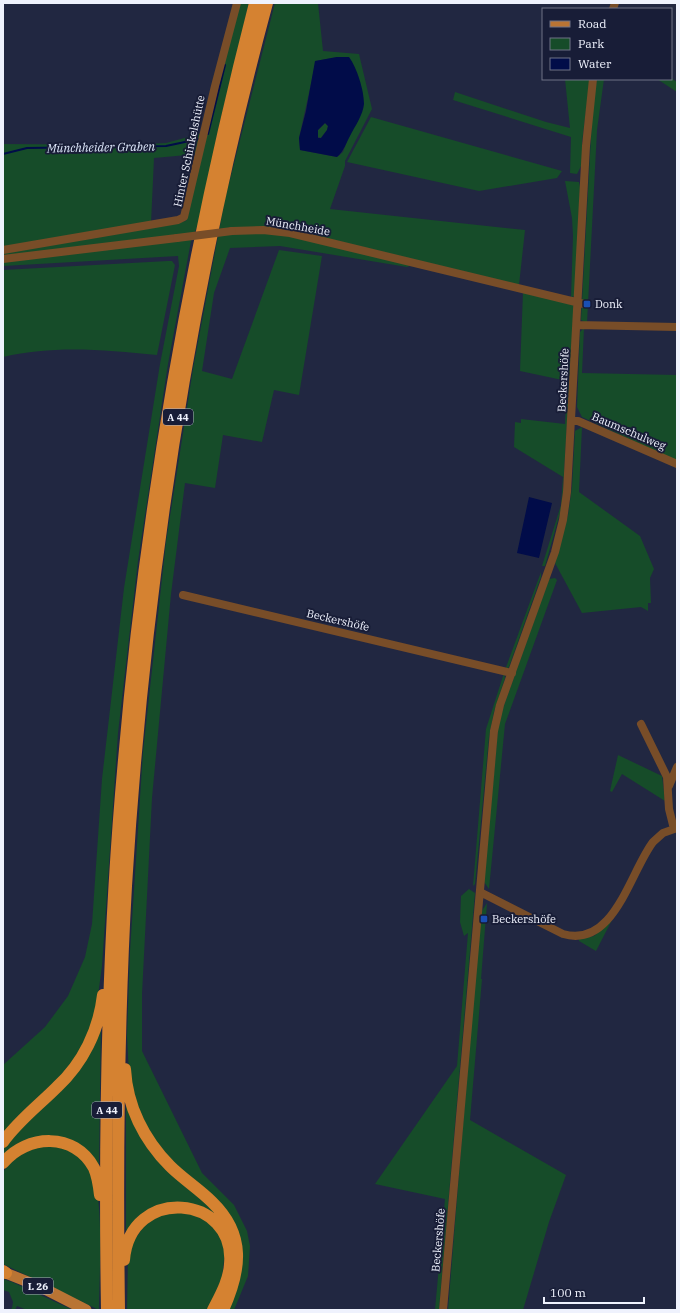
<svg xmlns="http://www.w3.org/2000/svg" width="680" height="1313" viewBox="0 0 680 1313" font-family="'IBM Plex Serif',serif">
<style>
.green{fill:#164c29;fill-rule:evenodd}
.water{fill:#010c49;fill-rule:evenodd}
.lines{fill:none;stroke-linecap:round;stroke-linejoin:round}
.stream{stroke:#010c49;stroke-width:2}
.minor{stroke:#784d28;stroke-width:8}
.major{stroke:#b97434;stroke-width:11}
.highway{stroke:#d58231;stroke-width:12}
.minor-bridge{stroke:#784d28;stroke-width:8}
.transit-dot{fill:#1a4fb4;stroke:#181d37;stroke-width:1.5}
.labels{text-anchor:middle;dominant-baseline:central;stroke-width:4;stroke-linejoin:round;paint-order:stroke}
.shield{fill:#181d37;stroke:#aeb2c2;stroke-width:1}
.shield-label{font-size:10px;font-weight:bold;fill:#eff2fd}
.street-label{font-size:11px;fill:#eff2fd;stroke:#181d37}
.poi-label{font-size:11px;fill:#eff2fd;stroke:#181d37;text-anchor:start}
.water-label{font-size:12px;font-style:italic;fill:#dbe5f8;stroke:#181d37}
</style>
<rect width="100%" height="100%" fill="#212741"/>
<path class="green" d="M239,3H249L219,126L198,224L191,241L168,364L138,561L118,733L102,966L94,1025L74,1064L3,1136V1065L45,1027L68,996L85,957L92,924L102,779L124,588L160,364L179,266L178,256L3,266V252L186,221Z
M275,3H318L323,51L359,54L372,109L345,161V166L330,209L525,230L519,285L289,229L264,227L269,233L290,235L412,265L407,267L280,246L230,248L214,293L202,371L232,379L279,250L322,256L299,395L274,390L262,442L223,435L215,488L185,483L171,594L152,798L142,994V1051L202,1173L234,1205L247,1231L250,1246L248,1276L234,1310H227C240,1282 244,1270 240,1239L168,1158L151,1136L141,1116L129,1075L127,1036L130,951L143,752L166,542L193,369L225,199ZM337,57H349L347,141L343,152L337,157L300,150L299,138L316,61Z
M671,78L677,82V92L657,79Z
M565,79H590L582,142V164L577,174L570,173L571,137L453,100L455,92L546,122L570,128Z
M597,79H604L597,130L587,323L581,320L593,101Z
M371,117L562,171L557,178L479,191L347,162Z
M325,123L328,126L327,130L321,138L318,137V130Z
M203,133L198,154L154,158L151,223L3,248V144L128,145L166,143Z
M565,181L579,182L580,188L575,295L571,298L573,236L572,218Z
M168,261H172L175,265L157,355C104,350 55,345 3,357V270Z
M523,292L573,305L574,307L562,506L545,566H542L561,505L563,477L514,447L515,422L521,423V419L565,424L567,381L520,371Z
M584,328L582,373L677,375V461L582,417L577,407L580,332Z
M582,427L579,492L640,536L654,569L650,578L651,603H648V611L641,607L582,613L555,563L568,515L572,487L575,431Z
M541,572V577L509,667L505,670Z
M555,578L557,580L505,724L489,889L484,882L498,729L503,708L549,579Z
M504,673L505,678L494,712L489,737L475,884L473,886L486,729Z
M618,755L662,776L665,801L622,774L612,792L610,791Z
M469,889L475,893L439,1310H435L445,1199L375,1184L457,1066L468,933L464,936L460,922L461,896Z
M487,903L481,979H482L470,1120L566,1175L549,1222L523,1310H448L480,914Z
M612,920L596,951L579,941V939L594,936Z
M101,1024L99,1170L51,1138L3,1160V1149L9,1138L62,1085Z
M126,1095L143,1135L221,1215L231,1277L222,1228L173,1205L126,1239Z
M51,1144C67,1149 83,1155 91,1171C105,1196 99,1278 99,1310L3,1264V1172L17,1155L33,1147Z
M168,1212L195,1214L217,1228L225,1250L222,1279L208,1310H127L128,1256L131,1245L146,1223Z
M3,1279L12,1282L73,1310H27L17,1306L15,1310H10L12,1308L13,1302L9,1292L3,1290Z"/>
<path class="water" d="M337,57H349C357,68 364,90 364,104C363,115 355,126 350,136C346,143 344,151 337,157L300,150L299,138L306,111L315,61ZM325,123L328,126L327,130L321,138H318V130Z
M529,497L552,503L539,558L517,553Z"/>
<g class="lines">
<path class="stream" d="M208,134L225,65
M3,154L27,148L166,146L199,139"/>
<path class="minor" d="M613,9L615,3
M232,231L263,230L290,233L584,304
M3,250L178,220L184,217L215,86L237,3
M3,259L177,238
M577,325L677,327
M572,421H578L677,464
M183,595L512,673
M641,724L667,777L669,809L674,829
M669,786L677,767
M480,892L563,934C614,949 630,872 653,842L663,833L677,828
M443,1310L494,731L500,705L555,552L563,520L567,492L586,146L593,79"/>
<path class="major" d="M3,1272L43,1288L86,1310"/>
<path class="highway" d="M125,1069C127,1106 144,1140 170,1166C183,1179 199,1189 212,1202C246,1235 241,1270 223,1310
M3,1142C18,1121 38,1106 57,1087C83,1063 99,1030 103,995
M3,1163C27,1134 75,1132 94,1168C98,1177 99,1186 100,1195
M124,1260C130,1185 236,1194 230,1264C229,1281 220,1296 213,1310
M3,1271L6,1273
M107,1310C104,1127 107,943 124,760C146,504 191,252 255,3
M119,1310C117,1169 118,1027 126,886C144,588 189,291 267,3"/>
<path class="minor-bridge" d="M177,238L232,231"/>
</g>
<g class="transit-dot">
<rect x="583" y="300" width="8" height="8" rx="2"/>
<rect x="480" y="915" width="8" height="8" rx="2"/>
</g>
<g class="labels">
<g class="shield">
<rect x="163" y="409" width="30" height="16" rx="3"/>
<rect x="92" y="1102" width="30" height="16" rx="3"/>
<rect x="23" y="1278" width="30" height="16" rx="3"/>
</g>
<g class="shield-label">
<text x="178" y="417">A 44</text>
<text x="107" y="1110">A 44</text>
<text x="38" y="1286">L 26</text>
</g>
<g class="street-label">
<text transform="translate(189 151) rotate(-78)">Hinter Schinkelshütte</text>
<text transform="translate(298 226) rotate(10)">Münchheide</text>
<text transform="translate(563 380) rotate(-87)">Beckershöfe</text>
<text transform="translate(629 431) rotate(23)">Baumschulweg</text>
<text transform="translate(338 620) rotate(13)">Beckershöfe</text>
<text transform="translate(438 1240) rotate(-85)">Beckershöfe</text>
</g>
<g class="poi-label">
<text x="595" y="304">Donk</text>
<text x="492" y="919">Beckershöfe</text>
</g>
<g class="water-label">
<text transform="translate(101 147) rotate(-1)">Münchheider Graben</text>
</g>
</g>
<rect width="680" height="1313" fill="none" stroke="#eff2fd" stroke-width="8"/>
<rect x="542" y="8" width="130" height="72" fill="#181d37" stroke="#6e7286"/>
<rect x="550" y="21" width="20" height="6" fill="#b97434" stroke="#6e7286"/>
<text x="578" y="28" font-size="12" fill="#eff2fd">Road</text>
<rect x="550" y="38" width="20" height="12" fill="#164c29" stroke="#6e7286"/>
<text x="578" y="48" font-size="12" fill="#eff2fd">Park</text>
<rect x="550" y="58" width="20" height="12" fill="#010c49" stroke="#6e7286"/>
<text x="578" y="68" font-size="12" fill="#eff2fd">Water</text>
<path d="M544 1297v6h100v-6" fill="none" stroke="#eff2fd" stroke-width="2"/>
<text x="550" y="1297" font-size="12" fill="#eff2fd" stroke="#181d37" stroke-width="3" paint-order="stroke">100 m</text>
</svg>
